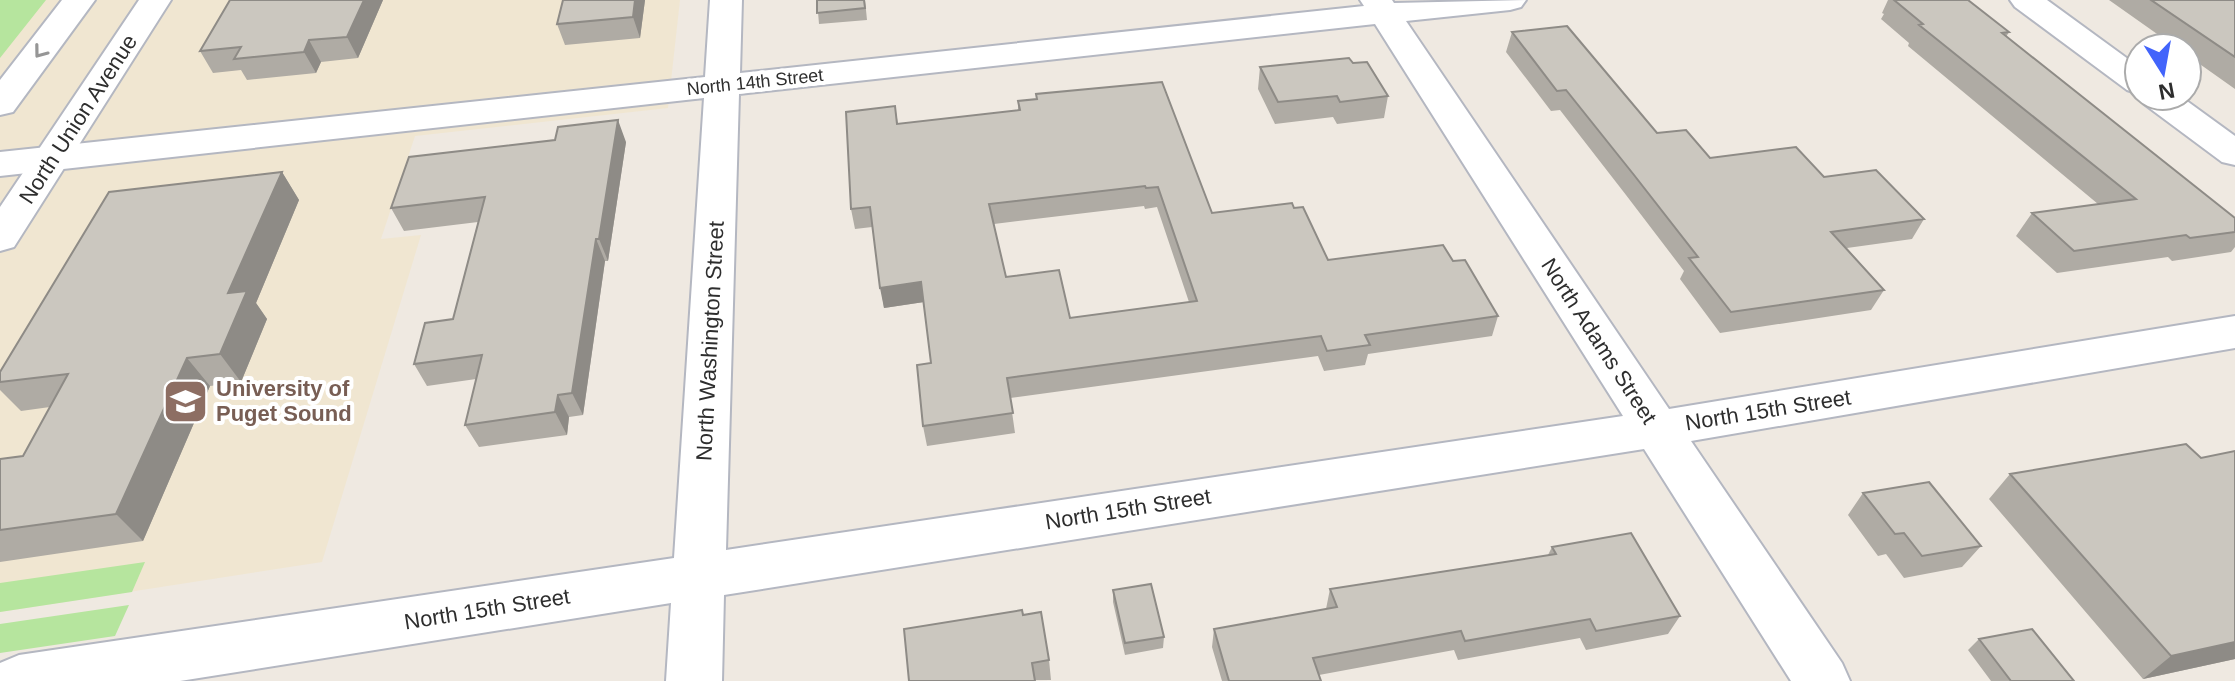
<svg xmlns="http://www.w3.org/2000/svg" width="2235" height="681" viewBox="0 0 2235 681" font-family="Arial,sans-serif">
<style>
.education{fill:#f0e6d1}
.green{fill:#b6e59e}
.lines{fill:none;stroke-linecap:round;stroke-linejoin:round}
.street-casing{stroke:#b4b7c1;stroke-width:4}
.secondary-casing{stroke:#b4b7c1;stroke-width:4}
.street{fill:#fff;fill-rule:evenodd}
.secondary{fill:#fff;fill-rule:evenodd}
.wall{fill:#afaba4;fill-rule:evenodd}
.shaded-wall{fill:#8e8b86}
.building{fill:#cbc7bf;stroke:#8e8b86;stroke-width:2;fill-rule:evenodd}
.oneway{stroke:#969696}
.labels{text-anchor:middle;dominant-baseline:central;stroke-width:8;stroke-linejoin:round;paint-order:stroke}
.far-street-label{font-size:18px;fill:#2e2e2e;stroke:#fff}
.street-label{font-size:22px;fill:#2e2e2e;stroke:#fff}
.education-label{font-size:22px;font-weight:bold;fill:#785e54;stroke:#fff;text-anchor:start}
</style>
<rect width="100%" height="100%" fill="#efe9e1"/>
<path class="education" d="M0,0H680L668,108L415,136L381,239L421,235L322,562L0,612Z"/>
<path class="green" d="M0,0H46L0,58Z
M145,562L132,592L0,612V583Z
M129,605L115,636L0,653V624Z"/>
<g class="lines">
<defs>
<path id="street" d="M710,0H742L740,73L1364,6L1360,0H1392L1394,3L1526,0L1521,7L1510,10L1406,21L1669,409L2235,316V348L1691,441L1842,663L1850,681H1791L1644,449L724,595L722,681H666L671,603L180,681H0V663L19,655L674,558L704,98L0,176V152L705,77ZM1375,24L1623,416L726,550L739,94Z"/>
<path id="secondary" d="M62,0H95L13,112L0,115V80Z
M139,0H171L14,247L0,251V207Z
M2010,0H2047L2139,67V94L2127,90L2015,7Z
M2139,96H2180L2235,136V165L2222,162L2144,104Z"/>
</defs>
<use href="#street" class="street-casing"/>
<use href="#secondary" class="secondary-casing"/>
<use href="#street" class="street"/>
<use href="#secondary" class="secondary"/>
</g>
<path class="wall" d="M230,0H383L358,58L321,62L316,73L247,80L241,70L213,73L200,51Z
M563,0H645L640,38L565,45L557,24Z
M817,0H865L867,20L819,24Z
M1888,0H1968L2009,32L2006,37L2235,218V247L2231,252L2172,261L2168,257L2057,273L2016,236L2032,213L2098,204L1908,46L1909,43L1881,19L1884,14L1882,13Z
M2109,0H2235V89L2187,55V48H2177Z
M1512,32L1657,133L1710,158L1824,177L1924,219L1912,239L1847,248L1884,290L1871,310L1720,333L1680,279L1684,271L1626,195L1560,110L1551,111L1506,52Z
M1353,63L1388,96L1384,118L1337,124L1333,117L1275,124L1258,89L1260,67Z
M1036,94L1212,213L1294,208L1328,260L1453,261L1498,316L1492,336L1368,354L1365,365L1324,371L1318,356L1010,398L1015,433L927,446L923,426L931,363L924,302L884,308L872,227L855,229L851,209L895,106L898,124L1018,110V101L1036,99ZM1144,206L1145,209L1157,207L1189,302L1070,318L1006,277L994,224Z
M626,142L608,261H605L583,415L569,417L567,435L479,447L465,425L476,379L427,386L414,364L453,319L478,222L404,231L391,208Z
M282,172L299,200L256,303L267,319L241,382L210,386L143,541L0,562V459L23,456L50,407L21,411L0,390V372Z
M2201,458L2235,659L2143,679L1989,499L2010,474Z
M1863,493L1981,546L1962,567L1904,578L1886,554L1878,556L1848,515Z
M1552,547L1680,616L1668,634L1586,650L1580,638L1458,660L1454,650L1319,675L1321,681H1222L1212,647L1214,629L1326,609L1330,589L1548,555Z
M1113,590L1164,637L1163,648L1125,655L1113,602Z
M1023,615L1049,660L1051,680L909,681Z
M1979,639L2074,681H1991L1968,650Z"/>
<path class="shaded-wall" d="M364,0H383L358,58L347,37Z
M635,0H645L640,38L633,17Z
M309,40L321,62L316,73L304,52Z
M618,120L626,142L608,261L599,239Z
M282,172L299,200L256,303L267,319L241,382L220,354L228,293Z
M596,239L605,261L583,415L572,393Z
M921,282L924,302L884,308L880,288Z
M187,358L210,386L143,541L116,514Z
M558,395L569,417L567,435L555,412Z
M2235,642V659L2143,679L2171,656Z"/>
<path class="building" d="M230,0H364L347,37L309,40L304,52L234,59L241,47L200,51Z
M563,0H635L633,17L557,24Z
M817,0H864L865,8L817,13Z
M1894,0H1968L2009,32L2002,33L2235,218V232L2190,238L2186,235L2074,251L2032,213L2136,199L1919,25L1923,24Z
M2151,0H2235V57Z
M1567,26L1657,133L1686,130L1710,158L1796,147L1824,177L1876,170L1924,219L1831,232L1884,290L1731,312L1689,258L1698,257L1634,175L1566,90L1557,91L1512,32Z
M1349,58L1353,63L1367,62L1388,96L1340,102L1337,96L1278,102L1260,67Z
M1162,82L1212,213L1292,203L1294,208L1303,207L1328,260L1443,245L1453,261L1465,260L1498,316L1365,335L1370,345L1327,351L1321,336L1007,378L1013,413L923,426L917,365L931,363L921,282L880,288L870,207L851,209L846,112L895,106L897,124L1020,110L1018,101L1037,99L1036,94ZM1145,186L1146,188L1158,187L1197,301L1070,318L1059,270L1006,277L989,204Z
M618,120L599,239H596L572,393L558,395L555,412L465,425L482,355L414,364L425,323L453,319L485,197L391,208L409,157L555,140L558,127Z
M282,172L228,293L247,291L220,354L187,358L116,514L0,530V459L23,456L68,374L0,382V372L109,192Z
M2186,444L2201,458L2235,451V642L2171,656L2010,474Z
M1929,482L1981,546L1922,556L1904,533L1895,534L1863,493Z
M1631,533L1680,616L1596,631L1590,619L1465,641L1461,631L1313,658L1321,681H1229L1214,629L1337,607L1330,589L1556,554L1552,547Z
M1151,584L1164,637L1125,643L1113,590Z
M1022,610L1023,615L1041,612L1049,660L1032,663L1035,681H909L904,629Z
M2032,629L2074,681H2011L1979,639Z"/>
<defs><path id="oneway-chevron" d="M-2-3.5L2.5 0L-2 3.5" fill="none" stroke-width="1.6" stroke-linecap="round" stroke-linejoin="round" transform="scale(2)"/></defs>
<use class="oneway" href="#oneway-chevron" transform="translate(40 52) rotate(127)"/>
<defs>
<symbol id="university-square" viewBox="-11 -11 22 22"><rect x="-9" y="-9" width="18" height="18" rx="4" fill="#8d6e63" stroke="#fff"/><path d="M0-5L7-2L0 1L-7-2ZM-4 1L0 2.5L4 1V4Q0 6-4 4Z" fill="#fff"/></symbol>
</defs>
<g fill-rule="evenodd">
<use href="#university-square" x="160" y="376" width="51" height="51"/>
</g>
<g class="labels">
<g class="far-street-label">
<text transform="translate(755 82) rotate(-6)">North 14th Street</text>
</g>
<g class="street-label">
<text transform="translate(78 119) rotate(-57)">North Union Avenue</text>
<text transform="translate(710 341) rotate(-87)">North Washington Street</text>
<text transform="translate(1599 341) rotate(57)">North Adams Street</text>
<text transform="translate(1768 410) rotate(-9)">North 15th Street</text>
<text transform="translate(1128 509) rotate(-9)">North 15th Street</text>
<text transform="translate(487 609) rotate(-9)">North 15th Street</text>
</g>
<g class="education-label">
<text x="216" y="388">University of<tspan x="216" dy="25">Puget Sound</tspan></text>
</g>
</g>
<g transform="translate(2163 72) rotate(169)"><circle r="38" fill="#ffffff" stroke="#ababab" stroke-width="2"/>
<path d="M0-6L14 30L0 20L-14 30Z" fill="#4264fb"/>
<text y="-12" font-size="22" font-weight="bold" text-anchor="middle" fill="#2e2e2e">N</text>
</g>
</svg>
